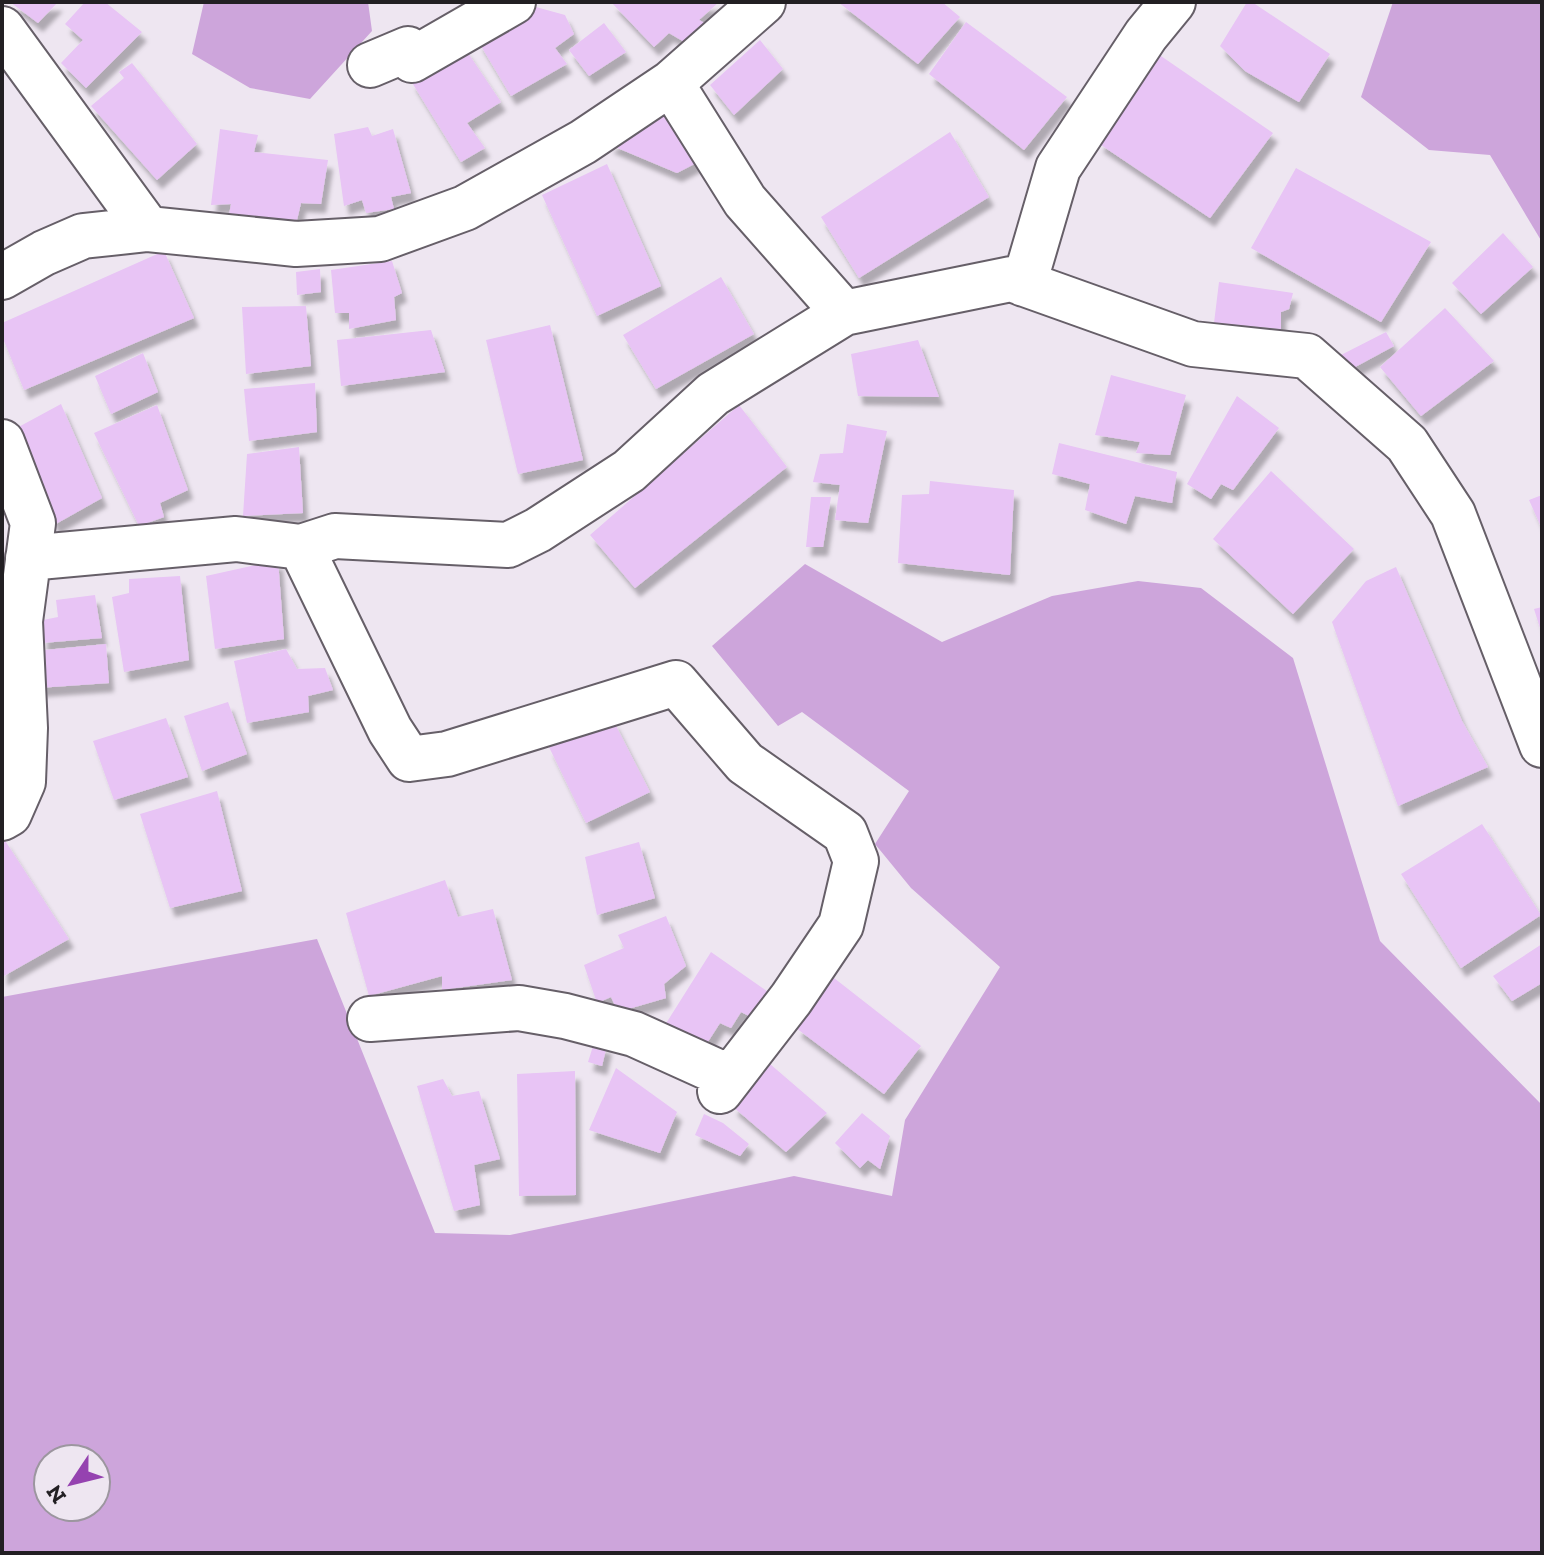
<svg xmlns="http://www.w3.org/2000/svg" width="1544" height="1555" viewBox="0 0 1544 1555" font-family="'Zilla Slab',serif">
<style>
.green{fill:#cda5db;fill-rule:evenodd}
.building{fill:#e8c4f5;filter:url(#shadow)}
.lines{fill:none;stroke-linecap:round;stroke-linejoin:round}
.minor-casing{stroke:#665f68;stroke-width:48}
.minor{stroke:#fff;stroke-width:44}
</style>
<defs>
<filter id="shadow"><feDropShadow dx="5" dy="9" stdDeviation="2" flood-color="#0004"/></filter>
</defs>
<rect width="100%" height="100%" fill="#eee6f1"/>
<path class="green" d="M204,2H368L372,31L310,99L250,88L192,54Z
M1393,2H1542V242L1490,155L1429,150L1361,97Z
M805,564L942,642L1052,596L1138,581L1201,588L1293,658L1380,941L1542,1105V1553H2V997L317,939L435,1233L510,1235L794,1176L892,1196L905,1120L1000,967L911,888L875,844L909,791L802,712L778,726L712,646ZM48,1459H96V1507H48Z"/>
<path class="building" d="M10,2H58L38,23Z
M85,2H105L142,32L86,88L61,63L83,40L65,24Z
M611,2H719L699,20L708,25L686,43L669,33L654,47Z
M838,2H942L960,17L918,64Z
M1247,2H1252L1330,54L1299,102L1245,71L1220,46Z
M536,7L565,15L574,34L555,48L567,64L511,96L478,41Z
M966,22L1067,97L1024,150L929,74Z
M604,23L626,52L589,76L569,50Z
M760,40L783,69L734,115L710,85Z
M464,47L501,102L467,123L485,148L461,162L411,81Z
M1158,54L1273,133L1210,218L1098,143Z
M132,63L197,144L157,180L91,106L124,78L119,72Z
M665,104L702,160L677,173L608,144Z
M368,127L372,136L393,129L411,193L391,197L394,209L366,213L362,200L344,206L334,134Z
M220,129L258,135L254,152L328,160L321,204L301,203L297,220L229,215L231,204L211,205Z
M950,132L989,197L859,278L821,217Z
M607,164L661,286L597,316L542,195Z
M1296,168L1431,242L1381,322L1251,248Z
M1503,233L1533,267L1481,314L1452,283Z
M164,251L194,318L24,390L2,336V323Z
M392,261L402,293L394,297L396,320L349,329V313H335L331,270Z
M320,269L321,292L297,295L296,272Z
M721,277L754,334L656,389L623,335Z
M1219,282L1293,293L1289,309L1281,312V329L1214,323Z
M306,306L311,366L246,374L242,307Z
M1445,308L1494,361L1421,416L1380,367Z
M550,325L583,460L518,474L486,340Z
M431,330L445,372L341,386L337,340Z
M1386,332L1394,346L1346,372L1341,355Z
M918,340L939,397L858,396L851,354Z
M143,353L158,392L111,414L95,376Z
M1111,375L1186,395L1170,455L1136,453L1140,442L1095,435Z
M315,383L317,432L249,441L244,389Z
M1237,396L1279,428L1233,490L1221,484L1211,499L1187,484Z
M61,404L102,498L54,525L13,430Z
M157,405L188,490L160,503L164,517L139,526L94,433Z
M739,405L787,467L635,588L590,535Z
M847,424L887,431L868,523L835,520L840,485L813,482L820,454L843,453Z
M1059,443L1177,472L1172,503L1135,496L1126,524L1085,510L1090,484L1052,474Z
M299,447L303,513L243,516L247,454Z
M1271,471L1354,549L1293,614L1213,539Z
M930,481L1014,490L1010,575L898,563L902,495L929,494Z
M1542,495V529L1529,500Z
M811,497H831L823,547H806Z
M278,560L284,639L215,649L206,576Z
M1396,567L1462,721L1488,767L1398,806L1332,622L1366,581Z
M180,576L189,660L124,672L112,597L129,593V579Z
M95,595L102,638L42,643L43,620L58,617L56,600Z
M1542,607V631H1541L1534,609Z
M106,644L109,683L38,688L35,651Z
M286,649L297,669L325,668L333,690L308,696L309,712L247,723L234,661Z
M228,702L247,754L202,771L184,716Z
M166,718L188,777L114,800L93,741Z
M613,720L650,792L586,823L549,747Z
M217,791L242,891L170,908L140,814Z
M1482,824L1541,915L1461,968L1401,874Z
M4,839L69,939L2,977V840Z
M639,842L655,898L597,915L585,857Z
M445,880L458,917L493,909L512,980L442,990V976L369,996L346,913Z
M666,916L686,966L664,984L666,998L618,1012L611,997L597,1003L584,965L624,948L618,935Z
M1542,944V983L1512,1001L1493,976Z
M711,952L774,996L757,1020L741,1012L731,1028L720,1023L702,1051L665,1025Z
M834,978L921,1046L884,1094L796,1028Z
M594,1043L607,1045L602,1066L588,1062Z
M770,1064L827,1113L786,1152L732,1106Z
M616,1068L677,1112L660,1153L589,1130Z
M575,1071L576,1195L519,1196L517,1074Z
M443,1079L452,1096L479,1091L500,1159L474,1165L480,1205L454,1211L417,1086Z
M862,1113L890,1136L880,1169L868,1160L860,1168L835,1143Z
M704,1114L723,1123L749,1144L740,1156L695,1135Z"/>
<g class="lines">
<defs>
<path id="minor" d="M2,29L148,229
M370,65L408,49L412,60L513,2
M671,83L745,201L844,313L1011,279L1193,344L1307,356L1407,444L1453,514L1542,745
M2,277L44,253L83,236L148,229L296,244L380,239L465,208L583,142L671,83L763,2
M1024,284L1058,168L1146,35L1173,2
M2,442L33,523L20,621L25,728L23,782L9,814L2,818
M301,547L390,730L409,759L447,754L676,683L745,763L845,833L856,861L841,925L791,999L720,1091
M28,558L236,539L301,547L335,536L508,545L538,530L629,471L713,394L844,313
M370,1019L519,1008L565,1016L634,1034L729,1077"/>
</defs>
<use href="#minor" class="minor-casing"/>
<use href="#minor" class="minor"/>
</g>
<rect width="1544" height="1555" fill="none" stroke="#221f23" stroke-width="8"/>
<g transform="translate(72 1483) rotate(235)"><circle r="38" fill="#eee6f1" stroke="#9c969f" stroke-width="2"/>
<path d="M0-6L14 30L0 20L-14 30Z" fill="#9542b0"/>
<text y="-12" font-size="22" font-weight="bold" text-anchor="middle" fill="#221f23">N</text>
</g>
</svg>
